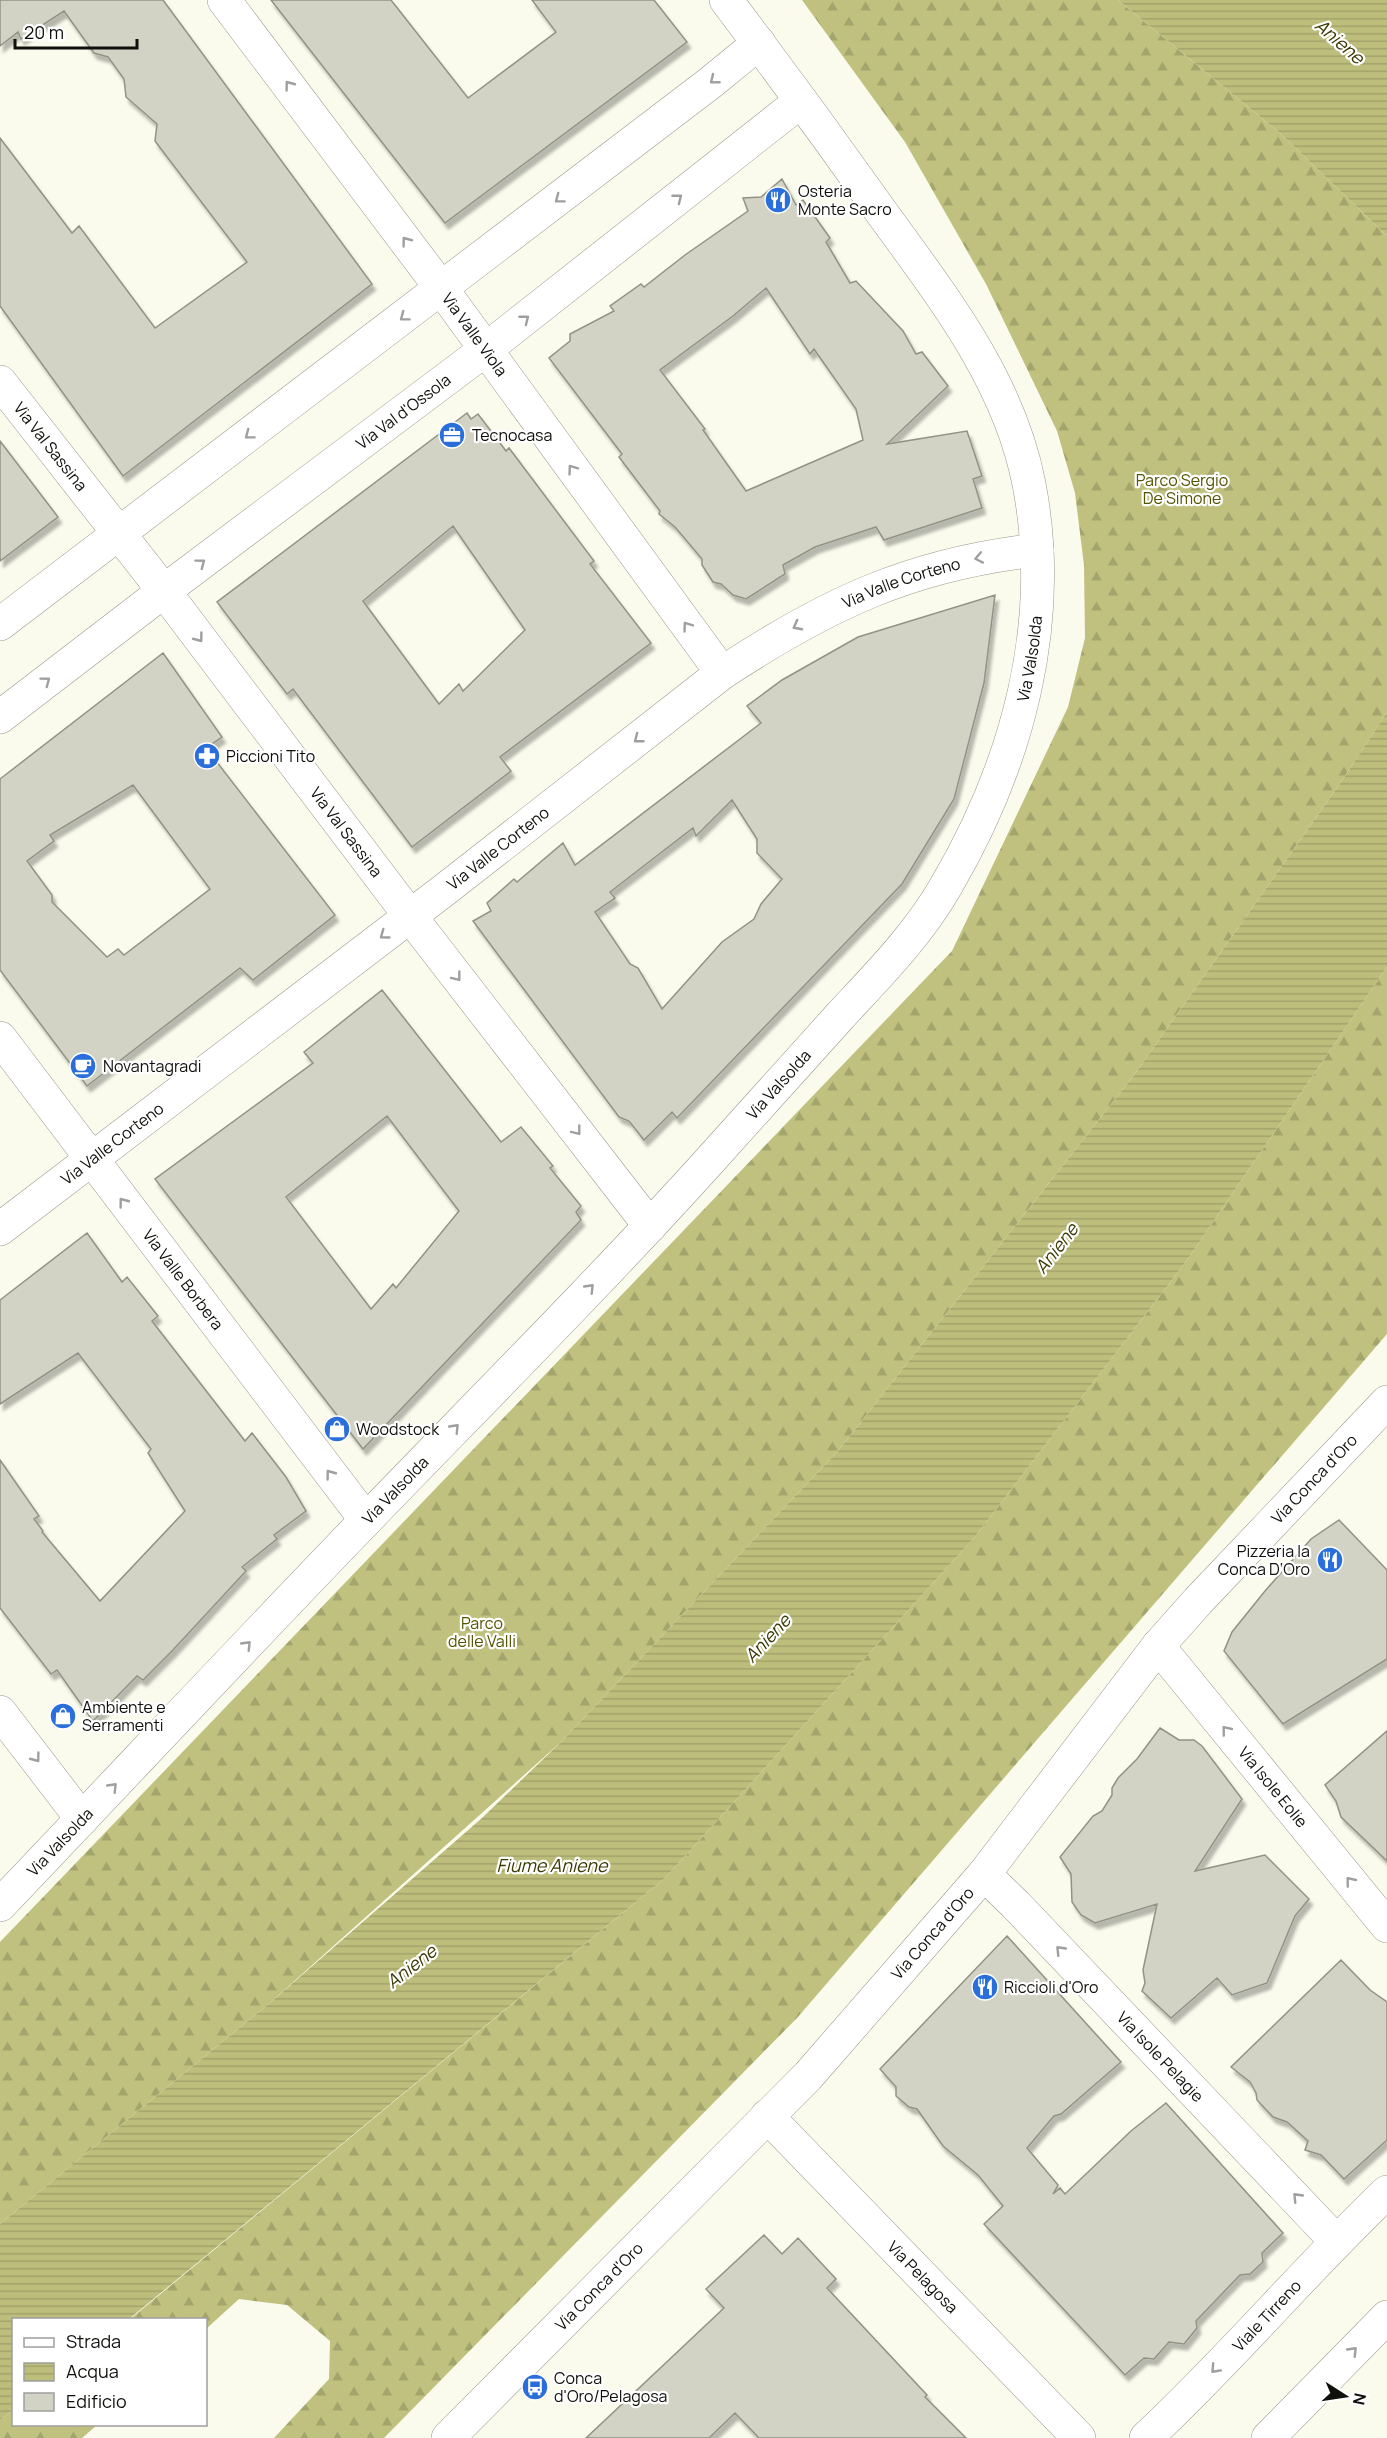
<svg xmlns="http://www.w3.org/2000/svg" width="1387" height="2438" viewBox="0 0 1387 2438" font-family="Manrope,sans-serif">
<style>
.forest{fill:url(#forest-firs)}
.water{fill:url(#water-rules)}
.building{fill:#d2d3c5;stroke:#929285;stroke-width:1.5;fill-rule:evenodd;filter:url(#shadow)}
.lines{fill:none;stroke-linecap:round;stroke-linejoin:round}
.minor-casing{stroke:#98998c;stroke-width:34}
.tertiary-casing{stroke:#98998c;stroke-width:34}
.minor{stroke:#fff;stroke-width:33}
.tertiary{stroke:#fff;stroke-width:33}
.oneway{stroke:#9f9f9d}
.labels{text-anchor:middle;dominant-baseline:central;stroke-width:4.5;stroke-linejoin:round;paint-order:stroke}
.poi-label{font-size:16px;fill:#0f0f0b;stroke:#fff;text-anchor:start}
.street-label{font-size:16px;fill:#0f0f0b;stroke:#fff}
.park-label{font-size:16px;fill:#555400;stroke:#fff}
.water-label{font-size:18px;font-style:italic;fill:#3a3903;stroke:#fff}
</style>
<defs>
<pattern id="forest-firs" width="22" height="20" patternUnits="userSpaceOnUse" patternTransform="scale(1.5)"><rect width="22" height="20" fill="#c0c17e"/><path d="M5 1l3.5 6h-7zM16 11l3.5 6h-7z" fill="#a4a56c"/></pattern>
<pattern id="water-rules" width="6" height="5" patternUnits="userSpaceOnUse" patternTransform="scale(1.5)"><rect width="6" height="5" fill="#bebe7c"/><path d="M0 2.5h6" fill="none" stroke="#a2a26a"/></pattern>
<filter id="shadow"><feDropShadow dx="3.5" dy="6" stdDeviation="1.5" flood-color="#0004"/></filter>
</defs>
<rect width="100%" height="100%" fill="#fafbec"/>
<path class="forest" d="M802,0H1118L1280,133L1387,236V712L1341,782L1134,1075L838,1451L562,1741L271,2002L0,2224V1942L952,951L1068,707L1085,638L1084,565L1075,493L1057,431L986,284L905,142Z
M1387,967V1334L797,2018L384,2438H274L329,2379L330,2341L287,2305L239,2299L206,2329V2320H129L665,1878L974,1538L1185,1263Z
M13,2410L14,2424L97,2425L82,2438H0V2420Z"/>
<path class="water" d="M1118,0H1387V236L1280,133Z
M1387,712V967L1185,1263L974,1538L665,1878L129,2319L14,2320L13,2410L0,2420V2224L271,2002L482,1818L562,1741L838,1451L1134,1075L1341,782Z"/>
<path class="building" d="M0,0H163L372,284L123,476L0,306V138L72,233L79,226L155,328L247,262L155,141L157,124L126,97L124,79L108,57L94,53L64,11L21,39L18,32L0,46Z
M271,0H391L468,98L556,32L532,0H654L687,42L445,223Z
M782,179L796,205L803,200L830,238L826,242L850,283L856,281L903,331L916,354L922,352L948,386L887,444L967,431L982,476L973,479L982,508L884,540L876,527L815,547L783,565L785,574L746,599L733,595L721,584L713,582L702,565V559L675,527L659,514L660,511L619,457L622,454L549,358L570,341V334L614,311L610,306L641,284L644,287L685,255L748,211L743,198L761,197ZM766,288L810,354L814,349L856,409L863,440L746,491L703,430L705,429L660,370L733,316Z
M467,413L471,419L478,414L506,451L509,448L594,561L590,564L651,643L500,757L511,771L412,847L293,689L287,694L217,602ZM453,526L525,630L463,691L459,684L439,704L363,601Z
M0,441L58,517L0,561Z
M995,595L984,683L954,799L902,884L677,1118L672,1112L644,1140L629,1121L619,1117L473,921L491,911L487,903L514,879L517,882L563,843L575,865L761,723L747,706L782,680L858,637ZM732,800L757,839V853L782,879L761,904L754,919L722,942L662,1009L638,968L630,964L595,912L615,898L610,892L693,828L696,836Z
M163,653L222,737L206,748L335,915L253,980L240,968L87,1086L0,970V779ZM133,785L210,889L124,955L118,949L107,957L52,902V895L27,861L54,841L50,835Z
M382,990L501,1142L521,1127L553,1166L550,1168L581,1206L576,1212L581,1220L363,1449L155,1179L313,1063L304,1052ZM387,1116L459,1211L396,1288L393,1284L371,1309L286,1197Z
M87,1233L122,1282L127,1277L158,1316L152,1321L245,1441L252,1433L286,1477L306,1511L274,1535L277,1539L242,1567L246,1571L173,1650L143,1680L137,1676L93,1721L57,1670L51,1674L0,1608V1460L39,1516L34,1519L43,1531L42,1532L100,1601L185,1511L148,1453L151,1449L78,1353L0,1404V1300Z
M1339,1520L1387,1570V1659L1283,1724L1224,1651L1232,1632L1265,1591L1311,1539Z
M1160,1728L1179,1740H1194L1202,1746L1242,1799L1195,1871L1265,1855L1309,1899L1295,1916L1267,1983L1232,1995L1217,1978L1171,2018L1142,1991L1145,1983L1143,1970L1157,1904L1095,1923L1081,1915L1072,1902L1071,1874L1060,1857L1093,1816L1102,1811L1112,1795V1788L1118,1778L1137,1759Z
M1387,1731V1861L1341,1817L1336,1801L1325,1785Z
M1007,1936L1121,2062L1061,2114L1054,2116L1027,2148L1058,2185L1053,2194L1060,2188L1065,2194L1131,2131L1166,2103L1283,2233L1262,2253L1263,2262L1250,2274L1240,2275L1196,2321L1197,2328L1184,2344L1169,2342L1154,2359L1144,2358L1125,2375L984,2224L1003,2206L978,2175L943,2146L917,2109L909,2107L896,2096V2087L880,2069Z
M1341,1960L1370,1990L1387,2002V2140L1344,2179L1321,2155L1305,2150L1308,2141L1287,2122L1273,2117L1257,2100L1256,2093L1250,2082L1231,2067Z
M764,2235L782,2254L798,2238L836,2279L827,2288L927,2395L925,2397L966,2438H759L735,2413L709,2438H586L724,2308L706,2289Z"/>
<g class="lines">
<defs>
<g id="minor">
<path id="s1" d="M224,0L441,288L722,673"/>
<path id="s2" d="M0,382L164,591L410,916L650,1226"/>
<path d="M0,624L710,83L759,43"/>
<path id="s3" d="M0,717L164,591L485,350L801,101"/>
<path id="s4" d="M0,1038L366,1520"/>
<path id="s5" d="M0,1229L443,891L722,673C827,604 911,564 1037,550"/>
<path id="s6" d="M1158,1646L1387,1926"/>
<path d="M0,1712L82,1819"/>
<path id="s7" d="M984,1874L1016,1905L1336,2241"/>
<path id="s8" d="M0,1905C124,1775 247,1643 372,1514C483,1399 596,1286 704,1167C749,1117 795,1066 840,1016C878,975 918,935 946,886C1017,765 1056,624 1029,484C1009,380 942,296 882,213C831,141 779,70 726,0"/>
<path id="s9" d="M767,2116L1079,2438"/>
</g>
<g id="tertiary">
<path id="s10" d="M448,2438L808,2076L984,1874L1158,1646L1198,1601L1387,1402"/>
<path id="s11" d="M1146,2438C1230,2360 1304,2271 1387,2192"/>
<path d="M1268,2438L1387,2317"/>
</g>
</defs>
<use href="#minor" class="minor-casing"/>
<use href="#tertiary" class="tertiary-casing"/>
<use href="#minor" class="minor"/>
<use href="#tertiary" class="tertiary"/>
</g>
<defs><path id="oneway-chevron" d="M-2-3.5L2.5 0L-2 3.5" fill="none" stroke-width="1.6" stroke-linecap="round" stroke-linejoin="round" transform="scale(1.5)"/></defs>
<g class="oneway">
<use href="#oneway-chevron" transform="translate(714 80) rotate(141)"/>
<use href="#oneway-chevron" transform="translate(289 85) rotate(-127)"/>
<use href="#oneway-chevron" transform="translate(678 198) rotate(-38)"/>
<use href="#oneway-chevron" transform="translate(559 199) rotate(143)"/>
<use href="#oneway-chevron" transform="translate(406 241) rotate(-127)"/>
<use href="#oneway-chevron" transform="translate(404 317) rotate(143)"/>
<use href="#oneway-chevron" transform="translate(525 319) rotate(-38)"/>
<use href="#oneway-chevron" transform="translate(249 435) rotate(143)"/>
<use href="#oneway-chevron" transform="translate(572 469) rotate(-126)"/>
<use href="#oneway-chevron" transform="translate(979 558) rotate(169)"/>
<use href="#oneway-chevron" transform="translate(201 563) rotate(-37)"/>
<use href="#oneway-chevron" transform="translate(687 626) rotate(-126)"/>
<use href="#oneway-chevron" transform="translate(797 626) rotate(152)"/>
<use href="#oneway-chevron" transform="translate(199 638) rotate(53)"/>
<use href="#oneway-chevron" transform="translate(46 681) rotate(-37)"/>
<use href="#oneway-chevron" transform="translate(638 739) rotate(142)"/>
<use href="#oneway-chevron" transform="translate(384 935) rotate(144)"/>
<use href="#oneway-chevron" transform="translate(457 977) rotate(52)"/>
<use href="#oneway-chevron" transform="translate(577 1131) rotate(52)"/>
<use href="#oneway-chevron" transform="translate(123 1202) rotate(-127)"/>
<use href="#oneway-chevron" transform="translate(590 1288) rotate(-46)"/>
<use href="#oneway-chevron" transform="translate(455 1428) rotate(-46)"/>
<use href="#oneway-chevron" transform="translate(330 1474) rotate(-127)"/>
<use href="#oneway-chevron" transform="translate(247 1645) rotate(-46)"/>
<use href="#oneway-chevron" transform="translate(1226 1730) rotate(-129)"/>
<use href="#oneway-chevron" transform="translate(36 1758) rotate(53)"/>
<use href="#oneway-chevron" transform="translate(113 1787) rotate(-46)"/>
<use href="#oneway-chevron" transform="translate(1350 1881) rotate(-129)"/>
<use href="#oneway-chevron" transform="translate(1060 1950) rotate(-134)"/>
<use href="#oneway-chevron" transform="translate(1297 2197) rotate(-134)"/>
<use href="#oneway-chevron" transform="translate(1353 2351) rotate(-46)"/>
<use href="#oneway-chevron" transform="translate(1215 2369) rotate(133)"/>
</g>
<defs>
<symbol id="restaurant-disc" viewBox="-11 -11 22 22"><circle r="9.5" fill="#296eda" stroke="#fff"/><path d="M-5-6h1v4h1v-4h1v4h1v-4h1v5L-1.5 .5V6h-2V.5L-5-1ZM5-6V6H3V1.5H1.5Q1.5-4 5-6Z" fill="#fff"/></symbol>
<symbol id="office-disc" viewBox="-11 -11 22 22"><circle r="9.5" fill="#296eda" stroke="#fff"/><path d="M-6-3h4V-5.5h4V-3h4V5H-6ZM-1-4.5V-3h2v-1.5ZM-6 0V1H6V0Z" fill="#fff"/></symbol>
<symbol id="pharmacy-disc" viewBox="-11 -11 22 22"><circle r="9.5" fill="#296eda" stroke="#fff"/><path d="M-2-6h4v4h4v4h-4v4h-4v-4h-4v-4h4Z" fill="#fff"/></symbol>
<symbol id="cafe-disc" viewBox="-11 -11 22 22"><circle r="9.5" fill="#296eda" stroke="#fff"/><path d="M-5.5-4.5H6V0H3Q3 3.5 0 3.5H-2.5Q-5.5 3.5-5.5 0ZM3-3.2v2h1.7v-2ZM-6 4.5H4V6H-6Z" fill="#fff"/></symbol>
<symbol id="shop-disc" viewBox="-11 -11 22 22"><circle r="9.5" fill="#296eda" stroke="#fff"/><path d="M-5-2.5h2.3a2.7 3.5 0 0 1 5.4 0H5L5.5 6h-11ZM-1.5-2.5h3a1.5 2.3 0 0 0-3 0Z" fill="#fff"/></symbol>
<symbol id="bus-disc" viewBox="-11 -11 22 22"><circle r="9.5" fill="#296eda" stroke="#fff"/><path d="M-5-6H5V4H4V6H2V4H-2V6H-4V4H-5ZM-3.5-4V0h7V-4ZM-3.5 1.2v1.5H-2V1.2ZM2 1.2v1.5H3.5V1.2Z" fill="#fff"/></symbol>
</defs>
<g fill-rule="evenodd">
<use href="#restaurant-disc" x="763" y="185" width="30" height="30"/>
<use href="#office-disc" x="437" y="420" width="30" height="30"/>
<use href="#pharmacy-disc" x="192" y="741" width="30" height="30"/>
<use href="#cafe-disc" x="68" y="1051" width="30" height="30"/>
<use href="#shop-disc" x="322" y="1414" width="30" height="30"/>
<use href="#restaurant-disc" x="1315" y="1545" width="30" height="30"/>
<use href="#shop-disc" x="48" y="1701" width="30" height="30"/>
<use href="#restaurant-disc" x="970" y="1972" width="30" height="30"/>
<use href="#bus-disc" x="520" y="2372" width="30" height="30"/>
</g>
<g class="labels">
<g class="poi-label">
<text x="798" y="191">Osteria<tspan x="798" dy="18">Monte Sacro</tspan></text>
<text x="472" y="435">Tecnocasa</text>
<text x="226" y="756">Piccioni Tito</text>
<text x="103" y="1066">Novantagradi</text>
<text x="356" y="1429">Woodstock</text>
<text x="1310" y="1551" text-anchor="end">Pizzeria la<tspan x="1310" dy="18">Conca D‘Oro</tspan></text>
<text x="82" y="1707">Ambiente e<tspan x="82" dy="18">Serramenti</tspan></text>
<text x="1004" y="1987">Riccioli d'Oro</text>
<text x="554" y="2378">Conca<tspan x="554" dy="18">d'Oro/Pelagosa</tspan></text>
</g>
<g class="street-label">
<text stroke="none"><textPath href="#s1" startOffset="418">Via Valle Viola</textPath></text>
<text stroke="none"><textPath href="#s3" startOffset="506">Via Val d'Ossola</textPath></text>
<text stroke="none"><textPath href="#s2" startOffset="82">Via Val Sassina</textPath></text>
<text stroke="none"><textPath href="#s5" startOffset="1113">Via Valle Corteno</textPath></text>
<text stroke="none"><textPath href="#s8" startOffset="1635">Via Valsolda</textPath></text>
<text stroke="none"><textPath href="#s2" startOffset="568">Via Val Sassina</textPath></text>
<text stroke="none"><textPath href="#s5" startOffset="627">Via Valle Corteno</textPath></text>
<text stroke="none"><textPath href="#s8" startOffset="1131">Via Valsolda</textPath></text>
<text stroke="none"><textPath href="#s5" startOffset="141">Via Valle Corteno</textPath></text>
<text stroke="none"><textPath href="#s4" startOffset="303">Via Valle Borbera</textPath></text>
<text stroke="none"><textPath href="#s10" startOffset="1294">Via Conca d'Oro</textPath></text>
<text stroke="none"><textPath href="#s8" startOffset="573">Via Valsolda</textPath></text>
<text stroke="none"><textPath href="#s6" startOffset="182">Via Isole Eolie</textPath></text>
<text stroke="none"><textPath href="#s8" startOffset="87">Via Valsolda</textPath></text>
<text stroke="none"><textPath href="#s10" startOffset="700">Via Conca d'Oro</textPath></text>
<text stroke="none"><textPath href="#s7" startOffset="254">Via Isole Pelagie</textPath></text>
<text stroke="none"><textPath href="#s9" startOffset="224">Via Pelagosa</textPath></text>
<text stroke="none"><textPath href="#s10" startOffset="214">Via Conca d'Oro</textPath></text>
<text stroke="none"><textPath href="#s11" startOffset="172">Viale Tirreno</textPath></text>
</g>
<g class="park-label">
<text x="1182" y="480">Parco Sergio<tspan x="1182" dy="18">De Simone</tspan></text>
<text x="482" y="1623">Parco<tspan x="482" dy="18">delle Valli</tspan></text>
</g>
<g class="water-label">
<text transform="translate(1340 41) rotate(41)">Aniene</text>
<text transform="translate(1056 1248) rotate(-52)">Aniene</text>
<text transform="translate(767 1638) rotate(-47)">Aniene</text>
<text x="552" y="1865">Fiume Aniene</text>
<text transform="translate(411 1966) rotate(-38)">Aniene</text>
</g>
</g>
<rect x="12" y="2318" width="195" height="108" fill="#ffffff" stroke="#9f9f9d" stroke-width="1.5"/>
<rect x="24" y="2338" width="30" height="9" fill="#ffffff" stroke="#9f9f9d" stroke-width="1.5"/>
<text x="66" y="2348" font-size="18" fill="#0f0f0b">Strada</text>
<rect x="24" y="2363" width="30" height="18" fill="url(#water-rules)" stroke="#9f9f9d" stroke-width="1.5"/>
<text x="66" y="2378" font-size="18" fill="#0f0f0b">Acqua</text>
<rect x="24" y="2393" width="30" height="18" fill="#d2d3c5" stroke="#9f9f9d" stroke-width="1.5"/>
<text x="66" y="2408" font-size="18" fill="#0f0f0b">Edificio</text>
<g transform="translate(1345 2396) rotate(102)" stroke="#ffffff" stroke-width="4.5" paint-order="stroke">
<path d="M0-4.5L10 22L0 15L-10 22Z" fill="#0f0f0b"/>
<text y="-9" font-size="16" font-weight="bold" text-anchor="middle" fill="#0f0f0b">N</text>
</g>
<path d="M15 39v9h122v-9" fill="none" stroke="#0f0f0b" stroke-width="3"/>
<text x="24" y="39" font-size="18" fill="#0f0f0b" stroke="#ffffff" stroke-width="4.5" paint-order="stroke">20 m</text>
</svg>
